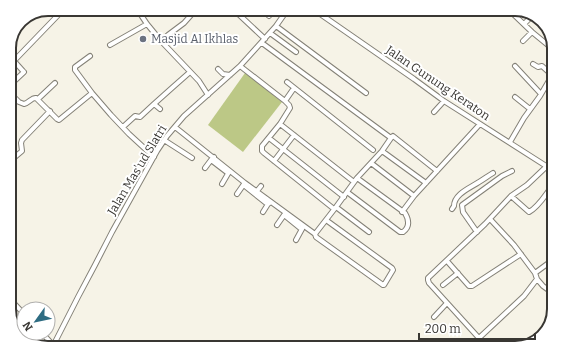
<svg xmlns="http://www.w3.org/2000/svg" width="563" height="357" viewBox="0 0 563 357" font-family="Bitter,serif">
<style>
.green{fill:#bcc886}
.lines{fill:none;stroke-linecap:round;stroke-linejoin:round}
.minor-casing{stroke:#848177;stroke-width:6}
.minor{stroke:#fff;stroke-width:4}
.worship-dot{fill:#6b7280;stroke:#fff;stroke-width:1.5}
.labels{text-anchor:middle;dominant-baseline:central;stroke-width:4;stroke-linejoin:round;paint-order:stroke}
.worship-label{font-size:12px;fill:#5b616d;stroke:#fff;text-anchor:start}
.street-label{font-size:12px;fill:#393733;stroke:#fff}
.rim{fill:none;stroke:#393733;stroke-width:2}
</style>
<rect width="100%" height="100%" fill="#f6f3e7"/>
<path class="green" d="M245,73L282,102L243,152L208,125Z"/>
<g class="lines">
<defs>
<path id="minor" d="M137,9L147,24L161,41L199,81L208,95
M233,9L265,39
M262,9L269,16
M313,9L414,79L444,101L554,171
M508,9L532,32L554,50
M316,11L322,9
M524,24L530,18
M276,26L366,93
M270,33L296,52
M161,41L168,35L184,23L192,14L205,9
M523,41L532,32
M262,43L391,138L382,151L357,178L336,207L315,234L316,237L383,285H384L393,270L392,268L326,220
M110,45L147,24
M90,56L75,67V70L92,93
M533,64L538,67L542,66L552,75
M9,66L64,9
M240,66L285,101L289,105L290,108L280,124L262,146V151L264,153L334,209
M515,66L541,94
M218,69L223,74L230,75
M287,82L373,150
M9,86L24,72L23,71L14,61
M9,92L19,102L24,104C29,103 32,97 36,98L57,119L59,120L92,93L111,115L129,134L154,157
M515,97L530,109
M38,99L55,83
M285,101L294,88
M154,104L173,87L190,72
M434,112L444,101
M280,124L354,182
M123,127L135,116L140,117L154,104L160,109
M175,127L245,183L315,234
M269,138L344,197
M391,138L393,136L437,171
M164,140L192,158
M510,142L524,118L540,96L554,72
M382,151L426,183
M214,157L211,160L228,173
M274,161L294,135
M9,162L22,151L21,143L22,140L50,111
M371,163L414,196
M205,168L211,160
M245,183L244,184L246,187L266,203L268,204L271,202
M222,184L229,172
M257,191L261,186
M347,192L400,232H403C410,227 409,220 405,213L357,178
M237,194L244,184
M511,196L529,212C540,206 546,193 554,184
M336,207L369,232
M452,209L454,206C454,194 470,188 479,182C484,179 488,176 493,173
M263,212L268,204
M402,212L414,196L480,124
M284,215L300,228L302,229L303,226
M490,219L514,245L535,273
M277,225L284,215
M477,232L463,212L462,205L502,176L512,171
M296,240L302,229
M447,261L469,286H472L521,254
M537,279L543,286L554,294
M443,285L458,273
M9,298L24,314
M434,317L447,303
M42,333L54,346
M479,338L524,296L537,279L535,273L554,259
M52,348L78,297L95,265L112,232L157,151L167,136L184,116L240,66L276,26L288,9
M488,348L429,283L428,280V278L485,224L511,196L527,185L547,166"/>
</defs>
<use href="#minor" class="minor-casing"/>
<use href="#minor" class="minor"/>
</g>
<circle class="worship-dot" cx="143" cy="39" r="4"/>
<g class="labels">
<g class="worship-label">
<text x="151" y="39">Masjid Al Ikhlas</text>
</g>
<g class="street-label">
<text transform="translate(438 83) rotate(34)">Jalan Gunung Keraton</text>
<text transform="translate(137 170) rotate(-59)">Jalan Mas'ud Slatri</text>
</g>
</g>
<path d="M0 0H563V357H0ZM48 16H515A32 32 0 0 1 547 48V309A32 32 0 0 1 515 341H48A32 32 0 0 1 16 309V48A32 32 0 0 1 48 16Z" fill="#fff" fill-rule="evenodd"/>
<path class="rim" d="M48 16H515A32 32 0 0 1 547 48V309A32 32 0 0 1 515 341H48A32 32 0 0 1 16 309V48A32 32 0 0 1 48 16Z"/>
<g transform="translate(36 321) rotate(237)"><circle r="19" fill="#ffffff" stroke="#b0afad"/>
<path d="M0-3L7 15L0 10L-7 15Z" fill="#2e6c82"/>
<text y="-6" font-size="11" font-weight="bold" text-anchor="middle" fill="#393733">N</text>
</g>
<path d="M419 333v6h116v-6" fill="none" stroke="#393733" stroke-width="2"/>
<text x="425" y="333" font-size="12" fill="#393733" stroke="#ffffff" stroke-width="3" paint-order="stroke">200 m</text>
</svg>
